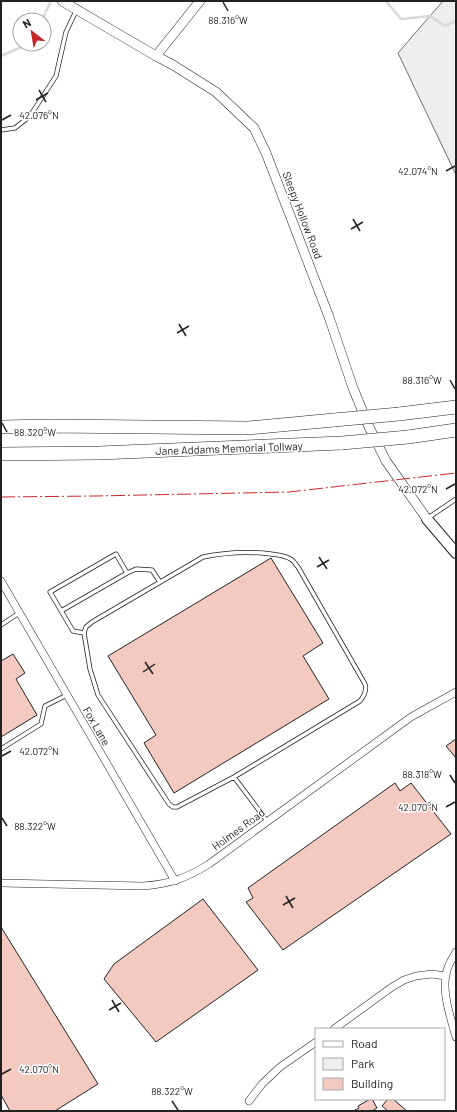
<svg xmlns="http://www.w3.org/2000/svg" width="457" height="1112" viewBox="0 0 457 1112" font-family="Barlow,sans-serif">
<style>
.green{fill:#eee;stroke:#6f6f6f}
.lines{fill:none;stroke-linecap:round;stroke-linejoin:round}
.stream{stroke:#d9d9d9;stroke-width:2.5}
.building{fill:#f3c9c0;stroke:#222}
.service-casing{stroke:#222;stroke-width:5}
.minor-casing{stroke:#222;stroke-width:8}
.tertiary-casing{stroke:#222;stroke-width:10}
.secondary-casing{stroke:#222;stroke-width:12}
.motorway-casing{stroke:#222;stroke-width:14}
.service{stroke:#fff;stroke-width:3.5}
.minor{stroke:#fff;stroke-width:7}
.tertiary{stroke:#fff;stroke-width:9}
.secondary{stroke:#fff;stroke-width:10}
.motorway{stroke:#fff;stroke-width:13}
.motorway-bridge-casing{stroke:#222;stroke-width:14;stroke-linecap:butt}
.motorway-bridge{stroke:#fff;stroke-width:13}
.power{stroke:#c62828;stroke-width:1;stroke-dasharray:14 3 2 3;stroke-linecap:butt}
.ticks{fill:none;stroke:#222;stroke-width:1.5}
.labels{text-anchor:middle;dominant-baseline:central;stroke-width:3;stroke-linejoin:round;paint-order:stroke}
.street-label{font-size:11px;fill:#222;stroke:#fff}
.ticks-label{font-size:10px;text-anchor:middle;fill:#222;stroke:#fff;stroke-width:3;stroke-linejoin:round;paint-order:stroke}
</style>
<rect width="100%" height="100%" fill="#fff"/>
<path class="green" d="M443,1H456V175L398,53Z"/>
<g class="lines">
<path class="stream" d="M386,1L401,19L430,16L445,26L456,21
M42,20L51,1
M1,56L28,44"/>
</g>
<path class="building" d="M271,558L323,643L303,656L329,699L174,793L144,743L156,735L108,656Z
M13,654L25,673L16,679L37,715L1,737V661Z
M456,739V758L446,746Z
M395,783L400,791L411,783L451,834L283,950L246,902L253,898L248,888Z
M203,899L258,970L156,1042L104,979L114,964Z
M1,927L98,1084L55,1111H10L1,1095Z
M370,1099H372L377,1108L372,1111H353L359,1108L358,1106Z
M388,1099H393L407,1111H388L382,1106Z"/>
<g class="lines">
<defs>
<path id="service" d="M1,130L15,128L30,116L56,76L66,32L76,11
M428,518L456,499
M127,573L136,569L152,570L160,582
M61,611L127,573L116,554L50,592L73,631L84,633
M1,625L19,613
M1,749L41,724L45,706L67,695
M234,777L360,701C364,696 367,690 365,684L298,567C296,565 294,561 292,560C286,555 278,555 271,554C247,551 227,552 203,557L92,622L86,627L84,633L90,669L98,695L169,804L173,807H177L234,777L267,821"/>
<path id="minor" d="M1,581L175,881
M1,883L143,886C170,884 187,878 209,864L411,717L456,692
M456,952C452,959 447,966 446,975C442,992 451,1020 456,1037
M334,1029L392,987L404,980L416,976L432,974L445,976
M249,1101L262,1084L280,1067L316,1042"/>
<path id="tertiary" d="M62,1L156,56L173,65L216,92L254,128L266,153L293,223L329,317L353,388L369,427L386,461L427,519
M156,56L200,1"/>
<path id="secondary" d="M427,519L456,553"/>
<path id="motorway" d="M399,414L456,407
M1,427L50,426L248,428L334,420
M408,437L456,430
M1,454L99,453L342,443"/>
</defs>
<use href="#service" class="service-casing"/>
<use href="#minor" class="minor-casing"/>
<use href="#tertiary" class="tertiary-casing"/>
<use href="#secondary" class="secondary-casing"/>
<use href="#motorway" class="motorway-casing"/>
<use href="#service" class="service"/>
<use href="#minor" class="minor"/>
<use href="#tertiary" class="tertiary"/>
<use href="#secondary" class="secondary"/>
<use href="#motorway" class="motorway"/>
<defs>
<path id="motorway-bridge" d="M334,420L399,414
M342,443L408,437"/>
</defs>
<use href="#motorway-bridge" class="motorway-bridge-casing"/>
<use href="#motorway-bridge" class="motorway-bridge"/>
<path class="power" d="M1,497L96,496L289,492L456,473"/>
</g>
<path class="ticks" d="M223,2L228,11M39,90L46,102M36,100L48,93M2,120L11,115M446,171L455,166M353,219L360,231M351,229L363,222M179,324L186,336M177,333L189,326M450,380L455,389M2,423L7,432M446,489L455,484M319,557L327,569M317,567L329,560M145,662L153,674M143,672L155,664M2,756L11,751M450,775L455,783M446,807L455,802M2,818L7,826M286,896L293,908M283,905L295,898M112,1000L119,1012M109,1010L121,1003M2,1074L11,1069M172,1101L178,1110"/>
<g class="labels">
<g class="street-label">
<text transform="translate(303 215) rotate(69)">Sleepy Hollow Road</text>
<text transform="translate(229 448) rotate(-2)">Jane Addams Memorial Tollway</text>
<text transform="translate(97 726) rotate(60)">Fox Lane</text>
<text transform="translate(238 829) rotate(-36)">Holmes Road</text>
</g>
</g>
<g class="ticks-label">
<text x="228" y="24">88.316°W</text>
<text x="39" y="119">42.076°N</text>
<text x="418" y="175">42.074°N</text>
<text x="422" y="384">88.316°W</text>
<text x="35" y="436">88.320°W</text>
<text x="418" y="493">42.072°N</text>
<text x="39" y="755">42.072°N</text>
<text x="422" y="778">88.318°W</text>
<text x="418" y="811">42.070°N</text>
<text x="35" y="830">88.322°W</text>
<text x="39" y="1073">42.070°N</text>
<text x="172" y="1095">88.322°W</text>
</g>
<rect width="457" height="1112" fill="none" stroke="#222222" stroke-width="4"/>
<rect x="315" y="1028" width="130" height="72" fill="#ffffff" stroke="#a7a7a7"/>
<rect x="323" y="1041" width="20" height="6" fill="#ffffff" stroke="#a7a7a7"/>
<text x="351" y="1048" font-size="12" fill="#222222">Road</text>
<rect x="323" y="1058" width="20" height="12" fill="#eeeeee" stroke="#a7a7a7"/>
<text x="351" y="1068" font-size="12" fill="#222222">Park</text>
<rect x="323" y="1078" width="20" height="12" fill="#f3c9c0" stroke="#a7a7a7"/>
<text x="351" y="1088" font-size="12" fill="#222222">Building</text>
<g transform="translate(32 32) rotate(329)"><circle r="19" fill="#ffffff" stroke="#a7a7a7"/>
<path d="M0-3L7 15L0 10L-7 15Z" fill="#c62828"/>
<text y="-6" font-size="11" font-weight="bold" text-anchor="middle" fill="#222222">N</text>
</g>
</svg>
